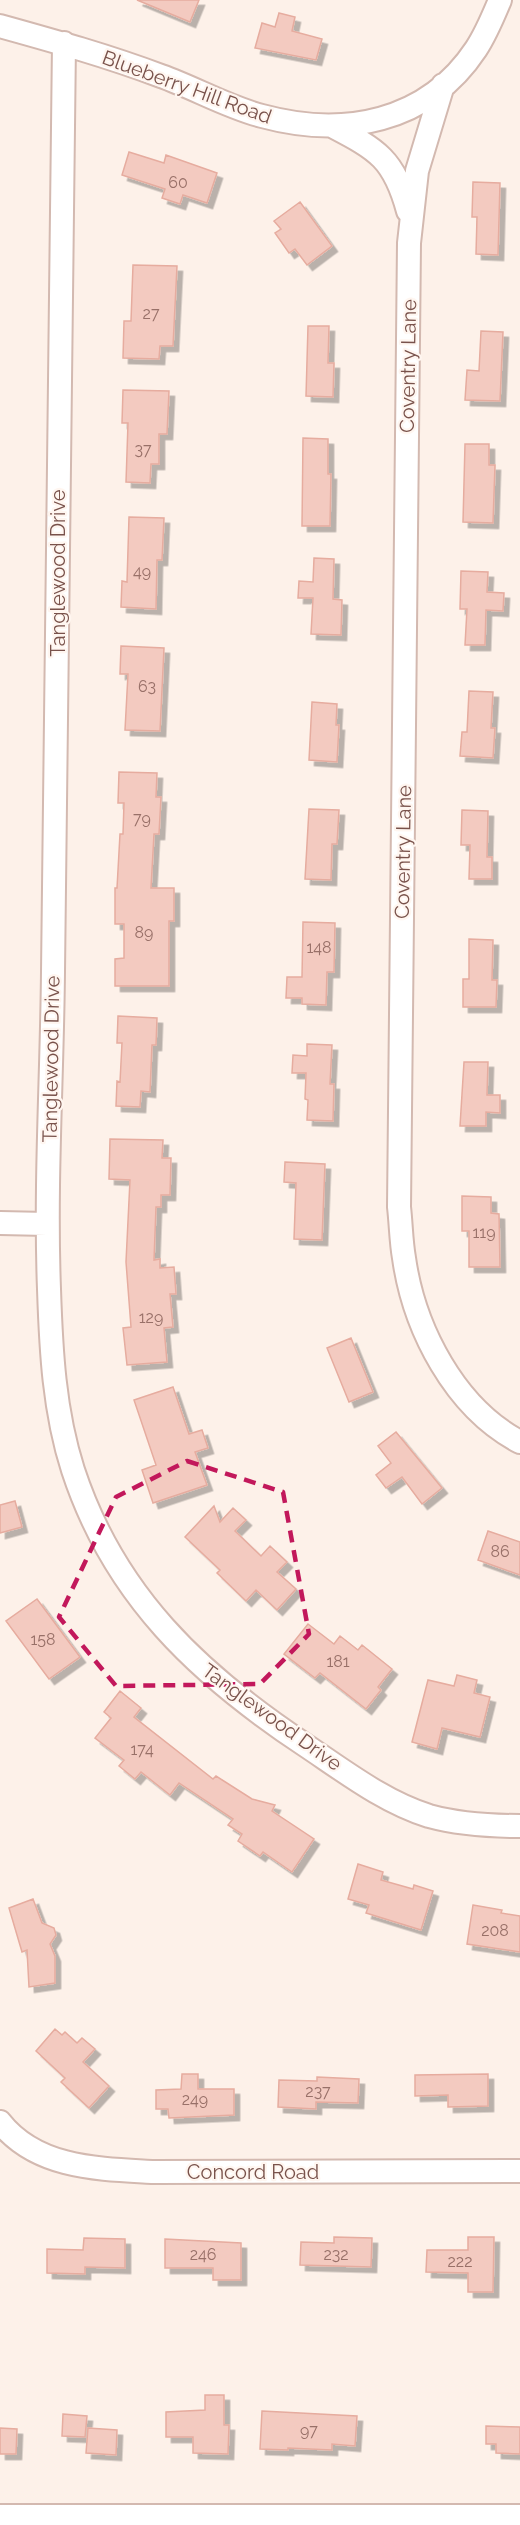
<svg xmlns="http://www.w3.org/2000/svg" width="520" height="2525" viewBox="0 0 520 2525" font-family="Raleway,sans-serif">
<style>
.building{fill:#f3cac0;stroke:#e6ac9f;stroke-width:1.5;filter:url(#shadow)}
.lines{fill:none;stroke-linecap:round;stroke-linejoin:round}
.street-casing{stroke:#d3b9b0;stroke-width:26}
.street{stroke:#fff;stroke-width:22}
.marked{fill:none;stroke:#c2185b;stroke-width:4.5;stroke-dasharray:12 8;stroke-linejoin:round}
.labels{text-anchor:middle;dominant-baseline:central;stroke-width:4.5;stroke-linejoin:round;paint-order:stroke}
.number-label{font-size:16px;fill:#987068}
.street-label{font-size:20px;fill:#79524b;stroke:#fff6f0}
</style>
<defs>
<filter id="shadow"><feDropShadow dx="5.5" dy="5.5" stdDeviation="0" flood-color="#0004"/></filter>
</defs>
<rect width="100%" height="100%" fill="#fdf1e9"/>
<path class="building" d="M137,0H199L190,22Z
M279,13L295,17L292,31L322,39L316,60L255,48L262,23L275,27Z
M129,152L164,163L166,155L217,173L207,203L183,195L180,204L162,198L165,189L122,175Z
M473,182L500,183L498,255L476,254L477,217H472Z
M300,202L332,246L307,265L295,249L289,253L275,233L281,229L274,221Z
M133,265L177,266L173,346H160L159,359L123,358L124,321H131Z
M308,326H329L328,363H334L333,397L306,396Z
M481,331L503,332L500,401L465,400L467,370L479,371Z
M123,390L169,391L167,434H159V464H151L150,483L126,482L128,423H122Z
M303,438L328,439V474H331L330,526H302Z
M465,444H489V465H495L493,523L463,522Z
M129,517L164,518L162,560H157L156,609L121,607L122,581L127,582Z
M314,558L334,559L333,599L342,600L341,635L311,634L313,598H298L299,581L313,582Z
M461,571L488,572L487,592L504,593L503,611L486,610L485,645H465L467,609H460Z
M121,646L164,648L160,731L125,730L128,674H120Z
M469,691L493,692L491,728H495L493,758L460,756L462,732H467Z
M312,702L337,704L336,725H339L337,762L309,760Z
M119,772L157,773L156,797H161L159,834H154L151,888H174V921H169V986H115V959L124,958V924H115V888H117L120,834H123L124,803H118Z
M309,809L339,810L337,844H332L331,880L305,879Z
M462,810L488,811L487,857H492V879H469L470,845H461Z
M303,922L335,923L334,972H327L326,1005L302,1004V998H286L287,977H302Z
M469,939L493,940L492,980H497L496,1007H463V979H469Z
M118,1016L157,1018L156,1045H152L150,1092L141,1091L140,1107L116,1106L117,1081L120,1082L122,1043H117Z
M307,1044L332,1045L330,1084H334L333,1121L307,1120L308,1100L305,1099L306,1073H292L293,1055L307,1056Z
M464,1062H488L487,1095H500V1113L486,1112V1126H460Z
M110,1139L163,1140L162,1158H171L170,1195H161V1207H156L154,1260L160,1259V1268L174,1267L176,1294H170L173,1327L164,1328L167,1362L127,1365L123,1328L131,1327L126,1262L130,1180L109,1179Z
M285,1162L325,1164L322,1240L294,1239L296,1183L284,1182Z
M462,1196L491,1197V1213L499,1214L500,1267H469V1231H462Z
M351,1338L373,1392L349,1402L327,1348Z
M173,1387L189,1434L202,1430L208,1448L195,1452L207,1485L153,1503L142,1470L156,1465L134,1400Z
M396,1432L442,1488L422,1504L402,1477L386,1488L376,1475L391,1463L378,1446Z
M15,1501L22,1527L0,1533V1505Z
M214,1506L220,1522L233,1508L246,1520L235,1531L261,1556L270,1546L287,1562L277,1572L296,1589L277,1610L256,1590L246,1601L217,1573L220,1570L185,1537Z
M488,1531L520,1542V1575L478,1560Z
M37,1599L80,1657L49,1679L6,1621Z
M308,1624L334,1644L340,1636L358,1650L362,1645L392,1669L378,1687L381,1690L366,1709L320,1673L315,1678L284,1654Z
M457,1675L477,1680L474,1693L490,1697L480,1737L442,1728L437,1749L412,1742L428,1680L454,1686Z
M120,1691L141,1708L134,1717L213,1779L216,1776L252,1799L275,1805L272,1811L314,1839L292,1872L263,1852L260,1856L238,1841L242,1834L228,1825L233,1819L179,1783L170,1795L141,1772L135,1779L119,1766L124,1760L95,1738L111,1718L104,1712Z
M358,1864L383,1872L381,1880L413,1889L414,1885L433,1891L421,1930L366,1913L369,1905L348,1899Z
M33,1899L42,1923L54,1928L56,1935L50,1944L55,1956V1983L29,1987L27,1950L22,1952L9,1908Z
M473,1905L502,1910L501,1913L520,1916V1952L467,1944Z
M55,2029L62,2035L65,2032L77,2043L82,2038L95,2049L83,2062L109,2086L89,2108L61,2082L65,2078L36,2051Z
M182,2074H198V2089H234V2115L169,2118L168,2109H156V2090L181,2089Z
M488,2074V2106L448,2107V2095L415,2096V2075Z
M317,2077L359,2079L358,2103L316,2102V2109L278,2107L279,2080L317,2081Z
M334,2237L372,2238L371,2267L300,2265L301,2242L334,2243Z
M468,2237H494L493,2292H468V2273L426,2272L427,2250H468Z
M84,2238L125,2239V2268L85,2267V2274L47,2273V2249L83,2250Z
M165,2239L241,2243V2280H213V2268H165Z
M205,2395H224V2425H229L228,2454L193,2453V2437H166V2412L205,2410Z
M262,2411L357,2416L355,2446L332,2444V2450L288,2448V2450L260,2449Z
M63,2414L87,2416L85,2437L62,2436Z
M486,2426L520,2427V2454L496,2453V2444H486Z
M0,2428L17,2429L16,2454H0Z
M88,2428L117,2430L116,2455L86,2453Z"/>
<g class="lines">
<defs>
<path id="street" d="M0,26C54,41 108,56 161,76C195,88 227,107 262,116C343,138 427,123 476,49C486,34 493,17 500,0
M64,43C59,353 59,663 53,972C52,1078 45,1183 49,1289C51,1350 54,1411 73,1470C114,1595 198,1674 305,1745C344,1771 384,1802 429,1816C458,1824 490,1826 520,1826
M443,85L417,171L409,243L399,1207C401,1224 401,1241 404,1258C414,1329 455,1408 520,1442
M332,126C378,150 394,159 408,211
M0,1223L47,1224
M0,2122C37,2169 100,2169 154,2172L520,2171
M0,2516H520"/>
</defs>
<use href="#street" class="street-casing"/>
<use href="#street" class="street"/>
</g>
<path class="marked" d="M187,1461L283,1492L309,1634L260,1684L116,1686L59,1617L116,1497Z"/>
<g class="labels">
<g class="number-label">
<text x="178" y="182">60</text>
<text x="151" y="313">27</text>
<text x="143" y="449">37</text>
<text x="142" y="571">49</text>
<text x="147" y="686">63</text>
<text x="142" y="818">79</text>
<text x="144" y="932">89</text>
<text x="319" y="947">148</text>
<text x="484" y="1232">119</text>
<text x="151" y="1317">129</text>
<text x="500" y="1551">86</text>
<text x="43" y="1639">158</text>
<text x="338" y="1661">181</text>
<text x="142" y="1749">174</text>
<text x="495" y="1930">208</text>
<text x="318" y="2091">237</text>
<text x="195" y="2099">249</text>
<text x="203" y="2254">246</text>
<text x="336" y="2254">232</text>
<text x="460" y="2261">222</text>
<text x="309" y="2430">97</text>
</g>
<g class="street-label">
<text transform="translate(187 87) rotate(20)">Blueberry Hill Road</text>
<text transform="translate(408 366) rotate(-89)">Coventry Lane</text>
<text transform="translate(58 573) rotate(-90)">Tanglewood Drive</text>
<text transform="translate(403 852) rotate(-89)">Coventry Lane</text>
<text transform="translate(51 1059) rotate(-89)">Tanglewood Drive</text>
<text transform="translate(272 1717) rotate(36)">Tanglewood Drive</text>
<text x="253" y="2172">Concord Road</text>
</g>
</g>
</svg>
